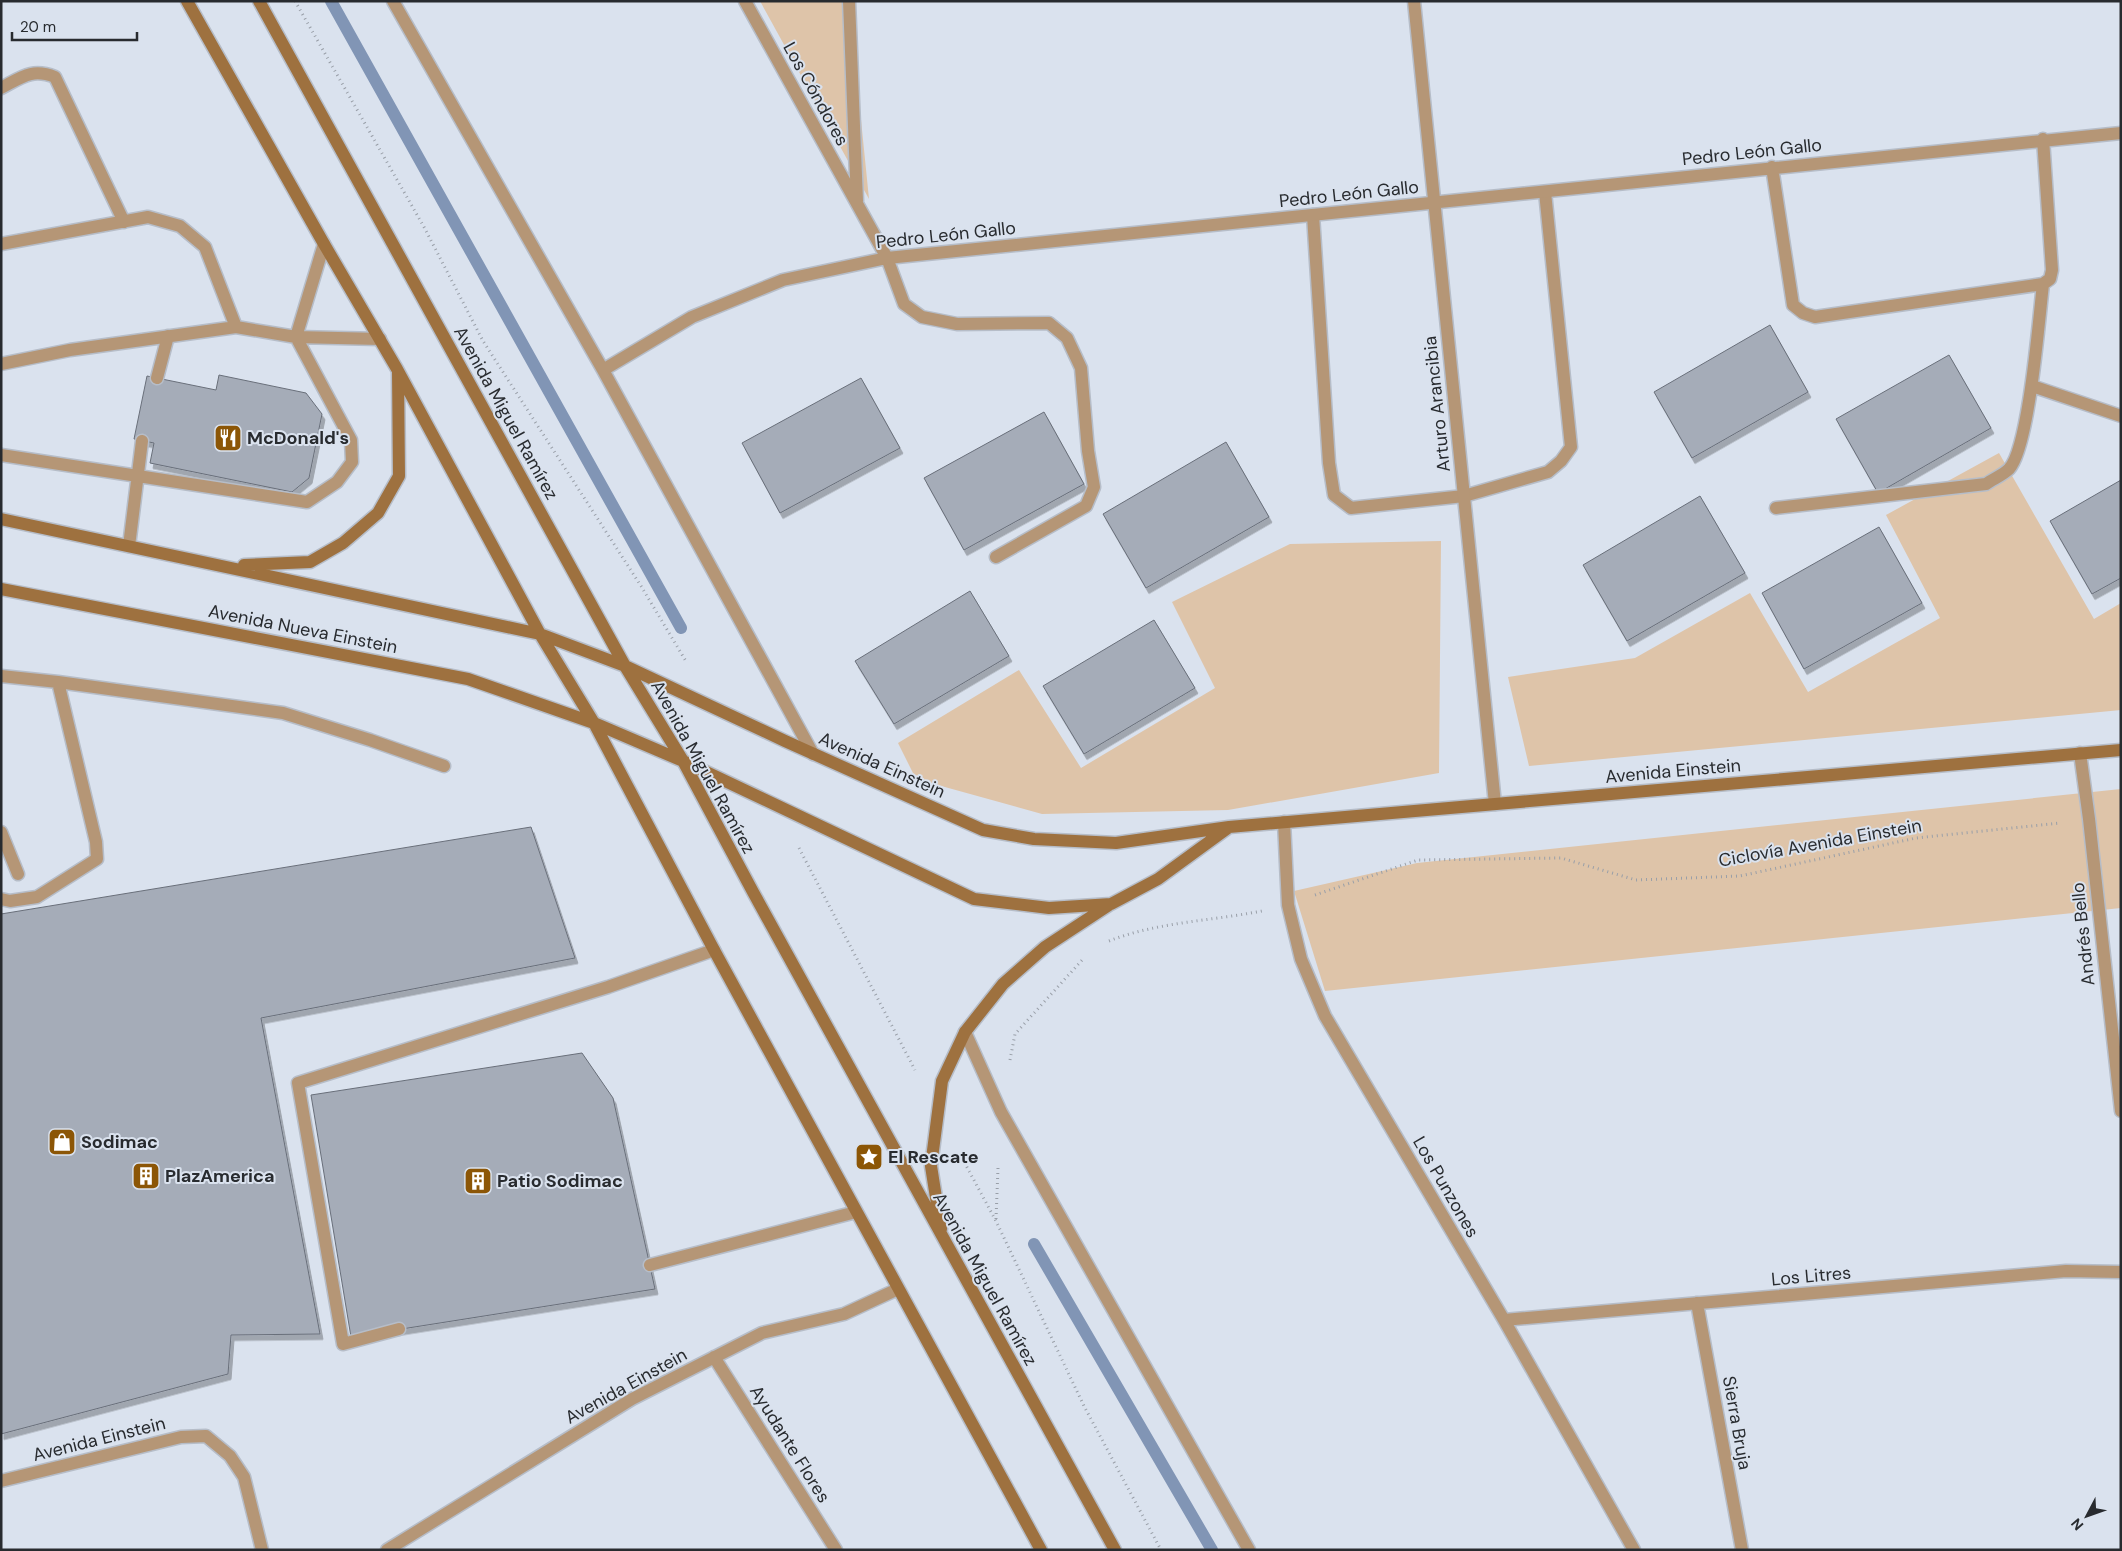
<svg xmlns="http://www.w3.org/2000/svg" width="2122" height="1551" viewBox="0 0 2122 1551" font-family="'DM Sans',sans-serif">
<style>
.green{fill:#dec4a9}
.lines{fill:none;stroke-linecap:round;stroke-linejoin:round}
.stream{stroke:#8195b5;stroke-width:12}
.building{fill:#a5acb8;stroke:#696f7a;filter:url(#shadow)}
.service-casing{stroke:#b6bdc8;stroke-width:15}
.minor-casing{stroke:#b6bdc8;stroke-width:15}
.secondary-casing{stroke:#b6bdc8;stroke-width:15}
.path{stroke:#999fa8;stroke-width:3;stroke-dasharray:1 4;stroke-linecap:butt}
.service{stroke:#b59676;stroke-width:12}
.minor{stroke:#b59676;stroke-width:12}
.secondary{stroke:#9e713f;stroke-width:12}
.labels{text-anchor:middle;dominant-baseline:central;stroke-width:4;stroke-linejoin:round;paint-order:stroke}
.street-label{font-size:18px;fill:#282b2f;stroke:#dae2ee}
.poi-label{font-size:18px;font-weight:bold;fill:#282b2f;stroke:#dae2ee;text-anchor:start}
</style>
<defs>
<filter id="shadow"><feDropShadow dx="3" dy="5.5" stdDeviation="0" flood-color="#0004"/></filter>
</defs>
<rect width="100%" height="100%" fill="#dae2ee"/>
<path class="green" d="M760,1H849L869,199Z
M1999,453L2094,619L2121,603V710L1529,766L1508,677L1635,658L1750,593L1808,692L1940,618L1886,515Z
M1441,541L1439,773L1228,810L1042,814L916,779L898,743L1019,670L1081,768L1215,688L1172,602L1290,544Z
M2121,789V908L1325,991L1294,891L1417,863Z"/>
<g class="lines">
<path class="stream" d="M331,1L681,628
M1034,1244L1212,1550"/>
</g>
<path class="building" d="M1770,325L1808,392L1692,458L1654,392Z
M1949,355L1991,428L1878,493L1836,419Z
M219,375L306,393L322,414L309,478L292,492L150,463L154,443L134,439L147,376L216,390Z
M861,378L900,448L780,513L742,443Z
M1044,412L1084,484L964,550L924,478Z
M1226,442L1269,517L1146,588L1103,514Z
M2121,480V578L2092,594L2050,521Z
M1700,496L1745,573L1627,641L1583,565Z
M1879,527L1922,603L1804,669L1762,593Z
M970,591L1009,656L894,724L855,661Z
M1154,620L1195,688L1084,754L1043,686Z
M531,827L575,958L261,1018L320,1334L231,1335L228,1374L1,1434V914Z
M582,1053L613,1098L655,1289L351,1337L311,1095Z"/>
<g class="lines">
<defs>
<path id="service" d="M1,88C22,77 32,68 55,77L124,222
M1313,215L1329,463L1334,495L1351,508L1464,496L1548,472L1561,461L1571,447L1545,192
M1,244L148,217L180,226L205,247L236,327
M1,364L70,350L236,327L296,337L380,339
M157,378L168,336
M1,455L307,502L337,482L352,462L351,440L296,337L324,244
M129,546L142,441
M1,676L58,682L283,713L370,740L444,766
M1,832L18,874
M1,899L10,901L37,897L97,859L96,842L58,682
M650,1265L856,1212
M399,1329L343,1344L298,1083L608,987L714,950"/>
<path id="minor" d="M393,1L603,370L813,754
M745,1L887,258L904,304L922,317L957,324L1049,323L1067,338L1081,368L1088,451L1094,487L1086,506L996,557
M849,1L857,201
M1414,1L1495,804
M1772,167L1793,305L1803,313L1815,317L2043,284L2050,279L2052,270L2043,139
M603,370L692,317L783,280L887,258L2121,133
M2032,386L2121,416
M1776,508L1986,484C1993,479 2003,475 2009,469C2029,448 2039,318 2043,284
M2080,753L2089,819L2121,1111
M1284,822L1288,905L1301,959L1325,1016L1504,1320L1634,1550
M965,1032L1001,1112L1249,1550
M1697,1303L1742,1550
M1504,1320L2066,1271L2121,1272
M714,1357L836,1550
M1,1481L181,1437L206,1436L230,1456L244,1477L262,1550
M387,1550L632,1399L762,1333L844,1314L898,1289"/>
<path id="secondary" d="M187,1L324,244L397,369L540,634L594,723L714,950L1041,1550
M259,1L625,666L683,761L753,892L1115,1550
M1,519L540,634L625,666L785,741L983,830L1034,839L1116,843L1229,827L2121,750
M244,565L310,562L343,543L378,513L399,476L398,372
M1,589L468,679L594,723L683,761L974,899L1049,908L1111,904L1158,879L1228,828
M941,1229L931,1166L942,1081L965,1032L1003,984L1045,947L1109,905"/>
</defs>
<use href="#service" class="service-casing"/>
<use href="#minor" class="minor-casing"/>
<use href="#secondary" class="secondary-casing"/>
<path class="path" d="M295,1L424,227L483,341L641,586L687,663
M799,848L915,1070
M1315,895L1418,860L1561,858L1636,880L1740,876L1916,838L2060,823
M1109,941C1157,922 1211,921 1262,911
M1010,1060L1015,1034L1084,958
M962,1158L996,1221L1084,1406L1161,1550
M996,1219L998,1168"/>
<use href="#service" class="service"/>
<use href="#minor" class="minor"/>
<use href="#secondary" class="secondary"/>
</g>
<defs>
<symbol id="restaurant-square" viewBox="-11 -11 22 22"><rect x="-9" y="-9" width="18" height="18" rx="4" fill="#8c5606" stroke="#dae2ee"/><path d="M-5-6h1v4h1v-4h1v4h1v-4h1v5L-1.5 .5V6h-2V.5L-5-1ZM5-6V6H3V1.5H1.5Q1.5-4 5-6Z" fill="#fff"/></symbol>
<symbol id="shop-square" viewBox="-11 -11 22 22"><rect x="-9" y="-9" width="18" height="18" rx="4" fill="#8c5606" stroke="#dae2ee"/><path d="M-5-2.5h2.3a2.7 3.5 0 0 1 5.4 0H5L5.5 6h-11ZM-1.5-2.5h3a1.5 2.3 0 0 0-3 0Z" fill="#fff"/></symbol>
<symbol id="sight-square" viewBox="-11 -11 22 22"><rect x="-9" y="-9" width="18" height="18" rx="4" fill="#8c5606" stroke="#dae2ee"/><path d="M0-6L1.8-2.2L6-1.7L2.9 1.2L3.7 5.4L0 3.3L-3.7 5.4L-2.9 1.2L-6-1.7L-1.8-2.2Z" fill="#fff"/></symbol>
<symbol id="building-square" viewBox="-11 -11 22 22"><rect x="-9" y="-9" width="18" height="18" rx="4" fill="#8c5606" stroke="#dae2ee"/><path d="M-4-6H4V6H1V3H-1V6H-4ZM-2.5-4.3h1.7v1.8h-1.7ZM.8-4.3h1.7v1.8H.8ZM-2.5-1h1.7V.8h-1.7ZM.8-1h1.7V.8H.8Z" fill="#fff"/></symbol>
</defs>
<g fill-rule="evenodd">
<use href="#restaurant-square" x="212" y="422" width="32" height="32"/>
<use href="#shop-square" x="46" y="1126" width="32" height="32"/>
<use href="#sight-square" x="853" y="1141" width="32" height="32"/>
<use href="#building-square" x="130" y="1160" width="32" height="32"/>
<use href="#building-square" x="462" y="1165" width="32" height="32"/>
</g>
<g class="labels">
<g class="street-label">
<text transform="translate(816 94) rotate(61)">Los Cóndores</text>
<text transform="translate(1752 152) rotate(-6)">Pedro León Gallo</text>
<text transform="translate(1349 194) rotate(-6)">Pedro León Gallo</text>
<text transform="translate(946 235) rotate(-6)">Pedro León Gallo</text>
<text transform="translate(1437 404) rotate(-96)">Arturo Arancibia</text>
<text transform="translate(506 413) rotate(61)">Avenida Miguel Ramírez</text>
<text transform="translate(303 629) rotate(11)">Avenida Nueva Einstein</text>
<text transform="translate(882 765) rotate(24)">Avenida Einstein</text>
<text transform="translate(703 767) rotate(61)">Avenida Miguel Ramírez</text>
<text transform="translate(1673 771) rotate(-5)">Avenida Einstein</text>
<text transform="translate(1820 843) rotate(-10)">Ciclovía Avenida Einstein</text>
<text transform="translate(2083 934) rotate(-96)">Andrés Bello</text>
<text transform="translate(1446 1187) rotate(60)">Los Punzones</text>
<text transform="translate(1811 1276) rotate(-5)">Los Litres</text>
<text transform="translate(985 1279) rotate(61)">Avenida Miguel Ramírez</text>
<text transform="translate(626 1386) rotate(-29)">Avenida Einstein</text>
<text transform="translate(1737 1423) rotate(80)">Sierra Bruja</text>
<text transform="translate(99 1439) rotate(-14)">Avenida Einstein</text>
<text transform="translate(790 1444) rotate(58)">Ayudante Flores</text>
</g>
<g class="poi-label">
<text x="247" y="438">McDonald's</text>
<text x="81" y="1142">Sodimac</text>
<text x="888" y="1157">El Rescate</text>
<text x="165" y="1176">PlazAmerica</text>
<text x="497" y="1181">Patio Sodimac</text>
</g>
</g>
<rect width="2122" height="1551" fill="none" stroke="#282b2f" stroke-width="5"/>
<g transform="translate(2087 1516) rotate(229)" stroke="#dae2ee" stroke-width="4" paint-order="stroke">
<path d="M0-4L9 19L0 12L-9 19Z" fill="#282b2f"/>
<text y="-8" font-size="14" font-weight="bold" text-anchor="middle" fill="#282b2f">N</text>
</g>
<path d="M12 32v8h125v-8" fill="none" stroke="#282b2f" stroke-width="2.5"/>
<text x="20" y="32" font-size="15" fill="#282b2f" stroke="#dae2ee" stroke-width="4" paint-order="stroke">20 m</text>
</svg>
